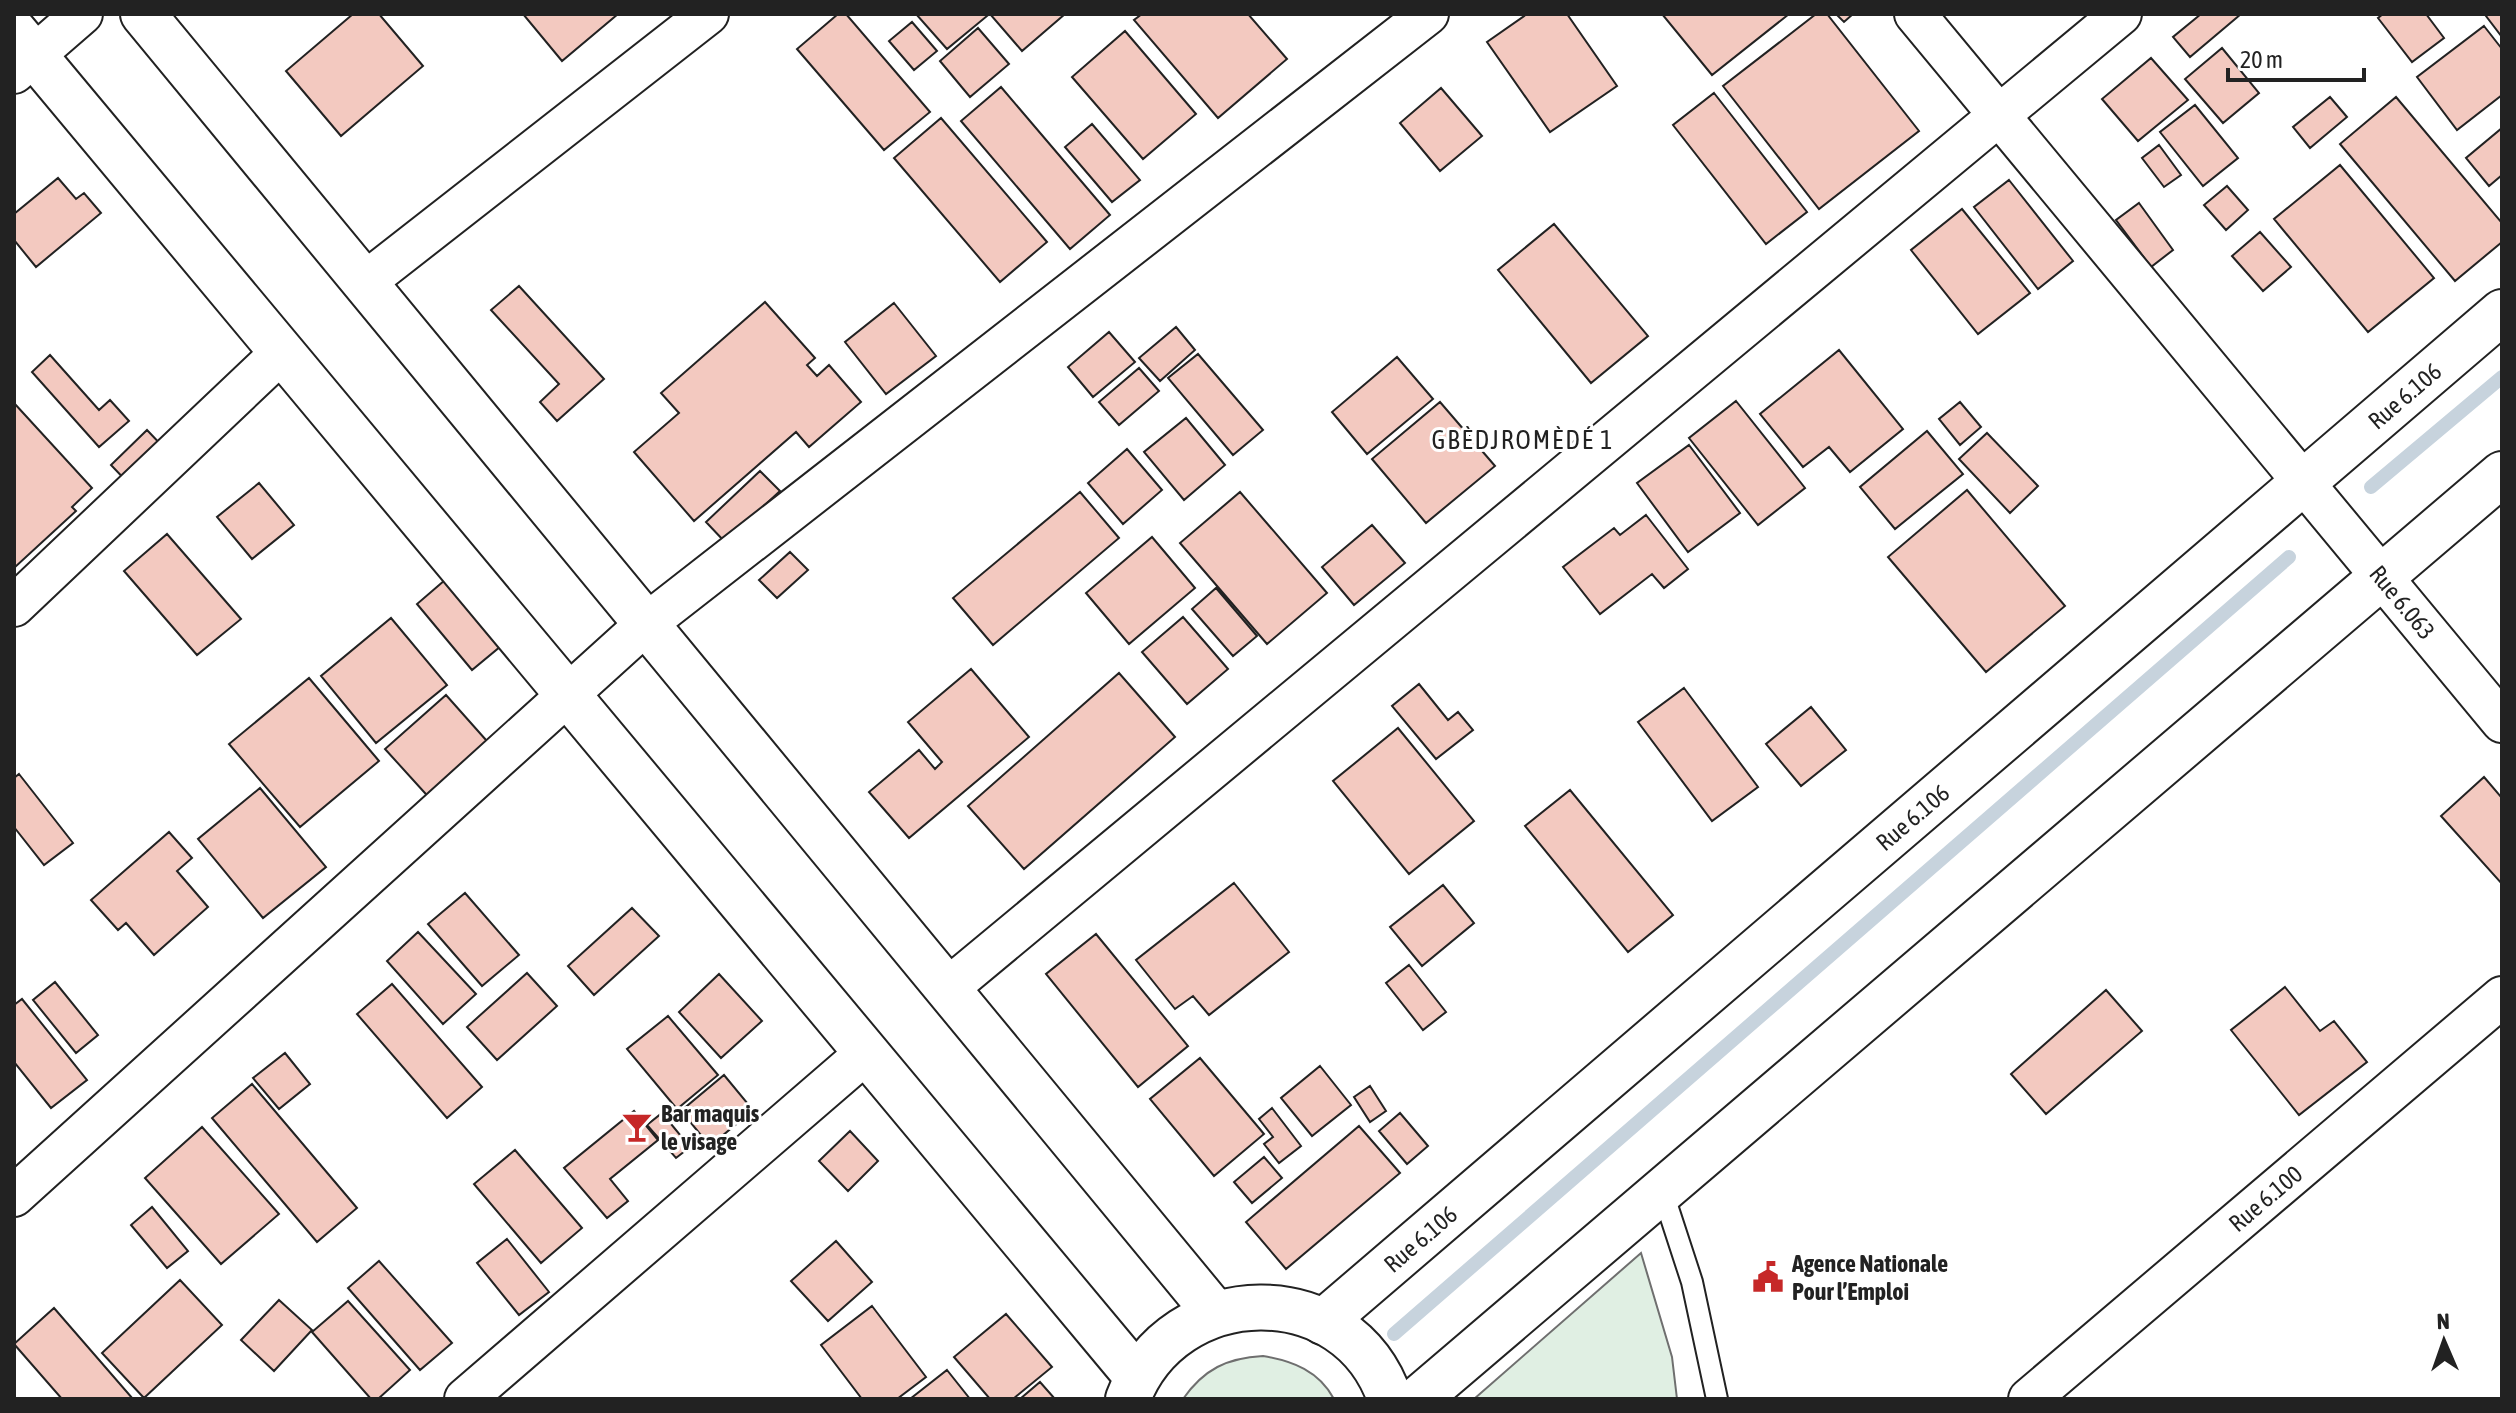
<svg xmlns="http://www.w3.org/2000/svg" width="2516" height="1413" viewBox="0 0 2516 1413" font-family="'Asap Condensed',sans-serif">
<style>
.green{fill:#e0efe3;stroke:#6f6f6f;stroke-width:2}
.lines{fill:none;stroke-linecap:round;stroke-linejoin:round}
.stream{stroke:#c7d3dd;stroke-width:14}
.building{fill:#f3c9c0;stroke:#222;stroke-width:2}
.service-casing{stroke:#222;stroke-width:24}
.minor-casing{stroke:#222;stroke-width:44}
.tertiary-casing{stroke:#222;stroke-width:48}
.secondary-casing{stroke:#222;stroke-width:48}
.service{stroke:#fff;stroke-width:20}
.minor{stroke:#fff;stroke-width:40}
.tertiary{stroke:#fff;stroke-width:44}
.secondary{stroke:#fff;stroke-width:44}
.labels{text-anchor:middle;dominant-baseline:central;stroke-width:6;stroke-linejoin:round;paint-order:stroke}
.street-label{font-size:24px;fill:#222;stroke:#fff}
.poi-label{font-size:24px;font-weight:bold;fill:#222;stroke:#fff;text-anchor:start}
.neighbourhood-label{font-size:26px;letter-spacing:2px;fill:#222;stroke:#fff}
</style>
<rect width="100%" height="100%" fill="#fff"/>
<path class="green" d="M1641,1253L1672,1357L1677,1399H1474Z
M1263,1356C1293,1361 1319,1371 1334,1399H1183C1204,1369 1227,1358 1263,1356Z"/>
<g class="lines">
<path class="stream" d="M2371,487L2502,377
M1394,1334L2289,557"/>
</g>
<path class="building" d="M353,14H379L423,66L341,136L286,71Z
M523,14H618L562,61Z
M838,14H846L930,112L884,150L797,49Z
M916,14H985L987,16L947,49Z
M990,14H1065L1022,51Z
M1142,14H1248L1287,59L1218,118L1134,20Z
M1527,14H1567L1617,86L1550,132L1487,42Z
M1662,14H1789L1712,75Z
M1816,14H1827L1919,131L1819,209L1723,86Z
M1836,14H1853L1844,22Z
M2201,14H2241L2190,57L2173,37Z
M2383,14H2426L2444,38L2412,62L2378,18Z
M2489,14H2502V37L2486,16Z
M912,22L937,51L914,70L889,41Z
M2484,26L2502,49V95L2457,130L2417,77Z
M978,28L1009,64L970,97L940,61Z
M1125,31L1196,114L1143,159L1072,77Z
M2222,48L2259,93L2223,123L2185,79Z
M2151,58L2188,100L2138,141L2102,99Z
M1001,87L1110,215L1070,249L961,121Z
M1441,88L1482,136L1440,171L1400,123Z
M1714,93L1807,212L1766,244L1673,125Z
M2330,97L2347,117L2310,148L2293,127Z
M2396,97L2502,223V242L2455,281L2340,144Z
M2195,105L2238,158L2203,186L2160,132Z
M941,118L1047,242L1000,282L894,158Z
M1092,124L1140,180L1112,202L1065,147Z
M2502,128V175L2489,186L2466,158Z
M2159,145L2181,175L2164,187L2142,158Z
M2340,165L2434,278L2368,332L2274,219Z
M58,178L76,199L84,193L101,213L36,267L14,240V214Z
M2009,180L2073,261L2038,289L1974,207Z
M2227,186L2248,210L2226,230L2204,205Z
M2139,203L2173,250L2151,267L2116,220Z
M1962,209L2030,293L1978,334L1911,250Z
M1554,224L1648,336L1591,383L1498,270Z
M2260,232L2291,267L2263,291L2232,256Z
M519,286L604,379L557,421L540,402L559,384L491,310Z
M765,302L815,358L807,365L817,376L829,365L861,402L809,447L796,432L694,521L634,452L679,413L661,393Z
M894,303L936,356L886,394L845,342Z
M1176,327L1195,350L1160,381L1139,358Z
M1109,332L1135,362L1093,397L1068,367Z
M1839,350L1903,429L1850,472L1829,447L1803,467L1760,414Z
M1198,354L1263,430L1233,455L1168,378Z
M50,355L99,410L110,400L129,421L99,447L32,372Z
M1397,357L1433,399L1367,454L1332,412Z
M1139,368L1159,391L1119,425L1099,402Z
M1736,401L1805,488L1758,525L1689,438Z
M1440,402L1495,466L1426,523L1372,459Z
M1960,402L1981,427L1960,445L1939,419Z
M14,403L92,488L72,507L76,511L14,568Z
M1186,418L1225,465L1184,500L1144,452Z
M147,430L167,451L131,486L111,465Z
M1927,431L1963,474L1895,529L1860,487Z
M1987,433L2038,486L2010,513L1959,459Z
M1689,445L1740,513L1688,552L1637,483Z
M1127,449L1162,490L1123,524L1088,483Z
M760,471L780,491L725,542L706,522Z
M259,483L294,525L252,559L217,517Z
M1967,490L2065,606L1986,672L1888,557Z
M1080,492L1119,538L993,645L953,598Z
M1240,492L1327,593L1267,644L1180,543Z
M1646,515L1688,569L1664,588L1652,574L1600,614L1563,567L1614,528L1620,535Z
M1372,525L1405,563L1354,605L1322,567Z
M167,534L241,619L197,655L124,571Z
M1152,537L1195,588L1129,644L1086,593Z
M790,552L808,570L777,598L759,580Z
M452,574L507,641L472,670L417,604Z
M1216,588L1257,636L1233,656L1192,609Z
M1183,617L1228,669L1187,704L1142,652Z
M391,618L447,685L376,743L321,676Z
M971,669L1029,737L909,838L869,792L919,750L935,769L942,762L908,722Z
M1119,673L1175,737L1024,869L968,806Z
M309,678L379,761L300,827L229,744Z
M1419,684L1448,720L1458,712L1473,730L1436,759L1392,706Z
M1684,688L1758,787L1712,821L1638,722Z
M446,695L494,749L434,803L385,749Z
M1811,707L1846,750L1801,786L1766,744Z
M1398,728L1474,821L1409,874L1333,781Z
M19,774L73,843L44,865L14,827V778Z
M2484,777L2502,798V884L2441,816Z
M260,788L326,867L263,918L198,839Z
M1570,790L1673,915L1628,952L1525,826Z
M169,832L192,858L177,871L208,907L154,955L126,923L118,930L91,900Z
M1234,883L1289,952L1209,1015L1193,996L1175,1009L1136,960Z
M1443,885L1474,923L1422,966L1390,927Z
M465,893L519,955L482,986L428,924Z
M632,908L659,936L594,995L568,966Z
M418,932L476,994L443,1024L387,961Z
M1096,934L1188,1046L1138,1087L1046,974Z
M1409,965L1446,1012L1423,1030L1386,983Z
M527,973L557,1006L497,1060L467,1027Z
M719,974L762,1021L721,1058L679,1012Z
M55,982L98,1035L76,1053L33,1000Z
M392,984L482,1087L447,1118L357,1014Z
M2285,987L2320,1031L2334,1021L2367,1062L2299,1115L2231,1030Z
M2106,990L2142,1031L2046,1114L2011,1074Z
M22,999L87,1080L51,1108L14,1062V1005Z
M668,1016L718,1075L677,1109L627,1049Z
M285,1053L310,1084L279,1109L253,1078Z
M1200,1058L1264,1134L1214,1176L1150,1099Z
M1320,1066L1351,1105L1312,1136L1281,1098Z
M724,1075L753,1110L710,1146L681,1111Z
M252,1084L357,1208L317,1242L212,1118Z
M1370,1086L1386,1111L1370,1122L1354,1097Z
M1272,1108L1301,1146L1279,1163L1264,1144L1273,1137L1259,1119Z
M634,1111L658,1140L610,1179L628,1201L607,1218L564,1168Z
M662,1113L690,1147L676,1158L647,1125Z
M1400,1113L1428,1146L1407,1164L1379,1131Z
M1359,1126L1400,1173L1286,1269L1246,1222Z
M202,1127L279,1214L221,1264L145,1178Z
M850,1131L878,1161L848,1191L819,1161Z
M515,1150L582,1228L541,1263L474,1184Z
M1264,1157L1282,1178L1252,1203L1234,1182Z
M152,1207L188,1251L167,1268L131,1225Z
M507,1239L549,1292L519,1315L477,1263Z
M836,1241L872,1282L828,1321L791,1281Z
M379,1261L452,1343L420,1370L348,1288Z
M180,1280L222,1325L144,1398L102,1353Z
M279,1300L312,1330L274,1371L241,1340Z
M348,1301L410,1370L378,1399H371L312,1332Z
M872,1306L926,1377L897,1399H862L821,1345Z
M54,1308L133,1399H62L14,1344Z
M1006,1314L1052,1367L1013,1399H990L954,1357Z
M947,1370L970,1399H910Z
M1040,1382L1055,1399H1020Z"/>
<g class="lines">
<defs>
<path id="service" d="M1662,1190L1692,1282L1717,1399"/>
<g id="minor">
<path id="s1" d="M1915,14L2502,722"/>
<path d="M14,73L82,14"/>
<path d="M364,283L708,14"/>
<path d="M14,606L282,352"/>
<path d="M947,989L2121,14"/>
<path d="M14,1196L646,624L1428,14"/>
<path d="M465,1399L866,1053"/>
<path id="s2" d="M2029,1399L2502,997"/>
</g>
<g id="tertiary">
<path id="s3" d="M1323,1322L2502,312"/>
<path d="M1418,1399L2502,474"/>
</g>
<path id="secondary" d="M143,14L1215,1313
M14,31L1137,1377
M1128,1399C1173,1279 1348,1275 1390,1399"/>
</defs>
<use href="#service" class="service-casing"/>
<use href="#minor" class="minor-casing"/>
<use href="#tertiary" class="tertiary-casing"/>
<use href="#secondary" class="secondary-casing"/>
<use href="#service" class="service"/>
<use href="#minor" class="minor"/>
<use href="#tertiary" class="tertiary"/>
<use href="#secondary" class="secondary"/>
</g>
<defs>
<symbol id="bar-bare" viewBox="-9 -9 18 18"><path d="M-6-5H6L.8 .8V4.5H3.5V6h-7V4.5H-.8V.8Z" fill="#c62828" stroke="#fff" stroke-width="2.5" paint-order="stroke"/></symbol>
<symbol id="civic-bare" viewBox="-9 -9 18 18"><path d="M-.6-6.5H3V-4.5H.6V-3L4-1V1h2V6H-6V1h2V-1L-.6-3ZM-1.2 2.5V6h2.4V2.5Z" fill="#c62828" stroke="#fff" stroke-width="2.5" paint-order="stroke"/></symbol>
</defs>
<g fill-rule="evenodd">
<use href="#bar-bare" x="615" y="1105" width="44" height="44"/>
<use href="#civic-bare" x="1746" y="1255" width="44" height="44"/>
</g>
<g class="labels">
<g class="street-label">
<text stroke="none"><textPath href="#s3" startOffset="1424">Rue 6.106</textPath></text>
<text stroke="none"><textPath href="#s1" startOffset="764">Rue 6.063</textPath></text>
<text stroke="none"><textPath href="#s3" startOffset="776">Rue 6.106</textPath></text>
<text stroke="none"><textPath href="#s2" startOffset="310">Rue 6.100</textPath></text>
<text stroke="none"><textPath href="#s3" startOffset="128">Rue 6.106</textPath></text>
</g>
<g class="poi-label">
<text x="661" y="1113">Bar maquis<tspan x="661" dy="28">le visage</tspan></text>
<text x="1792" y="1263">Agence Nationale<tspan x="1792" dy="28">Pour l’Emploi</tspan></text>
</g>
<g class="neighbourhood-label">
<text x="1523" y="440">GBÈDJROMÈDÉ 1</text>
</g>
</g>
<rect width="2516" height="1413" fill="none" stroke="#222222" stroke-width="32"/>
<g transform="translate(2444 1341) rotate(358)" stroke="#ffffff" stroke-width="6" paint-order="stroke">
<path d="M0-6L14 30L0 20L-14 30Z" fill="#222222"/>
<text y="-12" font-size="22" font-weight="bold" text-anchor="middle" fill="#222222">N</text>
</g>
<path d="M2228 68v12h136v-12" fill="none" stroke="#222222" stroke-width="4"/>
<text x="2240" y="68" font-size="24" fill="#222222" stroke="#ffffff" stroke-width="6" paint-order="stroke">20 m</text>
</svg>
